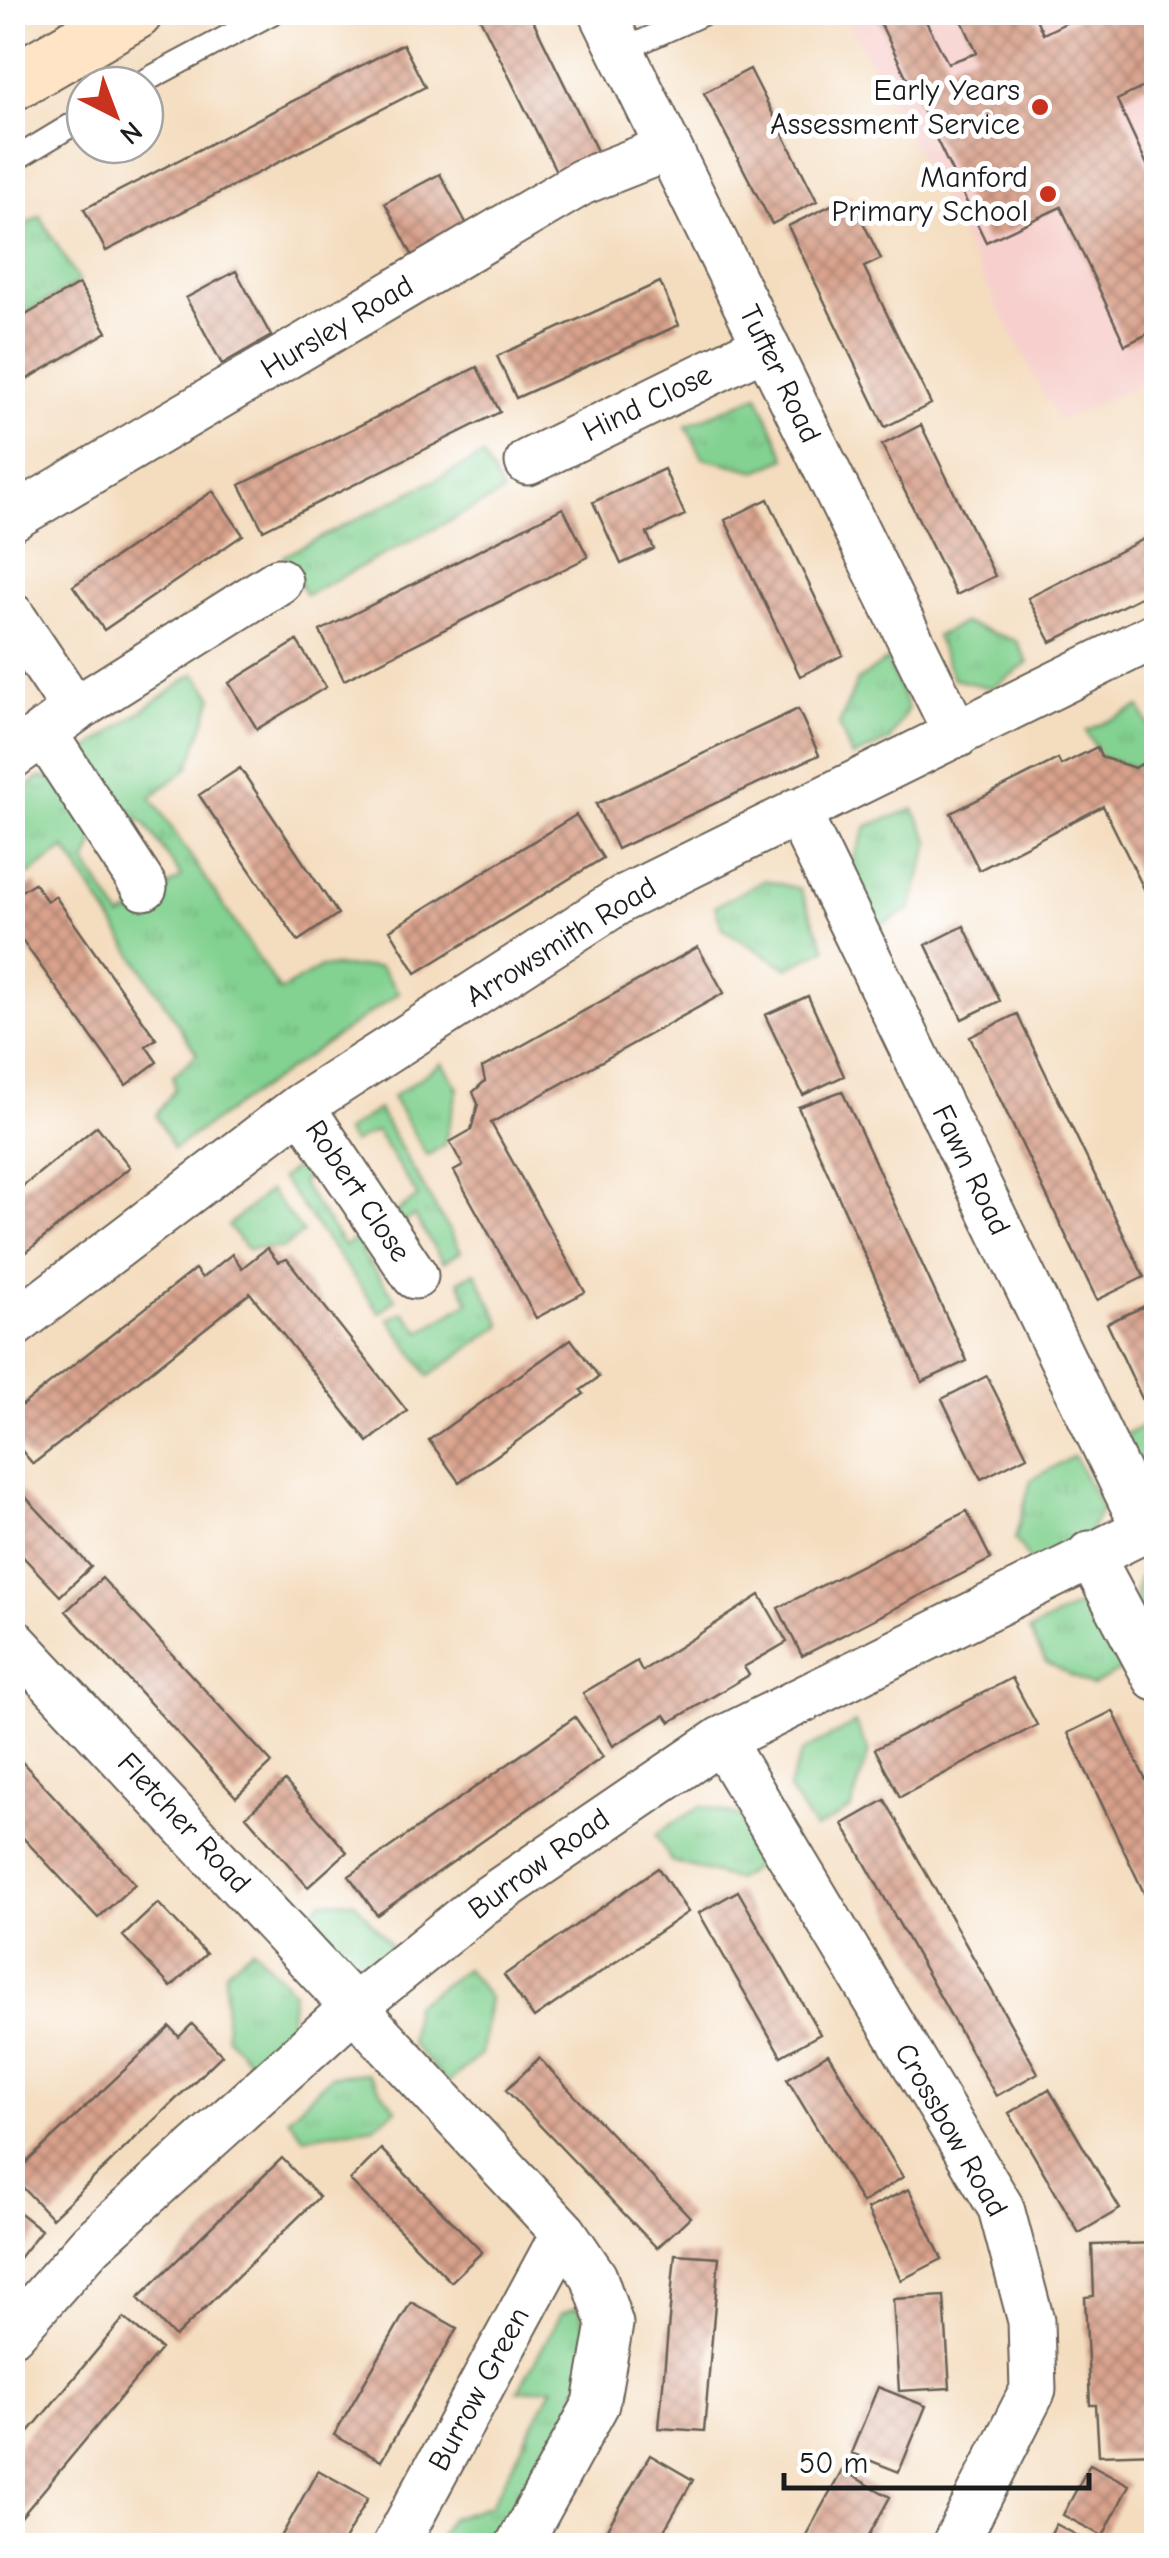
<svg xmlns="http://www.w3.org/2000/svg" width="1169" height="2558" viewBox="0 0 1169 2558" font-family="'Comic Neue',sans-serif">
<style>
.built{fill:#f7d0cd}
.grass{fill:url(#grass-tufts);stroke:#507756;stroke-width:2.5}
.building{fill:url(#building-cross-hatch)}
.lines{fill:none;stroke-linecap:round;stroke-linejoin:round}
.lane-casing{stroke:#686055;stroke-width:26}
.street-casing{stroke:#686055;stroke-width:49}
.secondary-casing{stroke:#686055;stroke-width:59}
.lane{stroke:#fff;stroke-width:22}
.street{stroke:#fff;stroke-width:45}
.secondary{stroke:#ffe4c6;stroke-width:55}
.poi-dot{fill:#c8321e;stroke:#fff;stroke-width:4}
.labels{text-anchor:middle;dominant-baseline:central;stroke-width:10;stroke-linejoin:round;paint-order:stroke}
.poi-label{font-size:30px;fill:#1c1c1c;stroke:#fff;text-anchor:end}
.street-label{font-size:30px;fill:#1c1c1c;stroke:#fff}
</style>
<defs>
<pattern id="grass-tufts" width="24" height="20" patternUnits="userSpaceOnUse" patternTransform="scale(2.5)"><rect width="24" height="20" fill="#83d291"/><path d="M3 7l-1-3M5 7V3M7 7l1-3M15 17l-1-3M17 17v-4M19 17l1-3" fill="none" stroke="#71b47c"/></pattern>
<pattern id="building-cross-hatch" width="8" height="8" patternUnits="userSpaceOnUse" patternTransform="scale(2.5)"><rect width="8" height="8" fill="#d9a28c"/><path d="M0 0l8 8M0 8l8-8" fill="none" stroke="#af8372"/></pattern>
</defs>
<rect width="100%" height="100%" fill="#fff"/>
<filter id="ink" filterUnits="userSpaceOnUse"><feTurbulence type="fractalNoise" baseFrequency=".01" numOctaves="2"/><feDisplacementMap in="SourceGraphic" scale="20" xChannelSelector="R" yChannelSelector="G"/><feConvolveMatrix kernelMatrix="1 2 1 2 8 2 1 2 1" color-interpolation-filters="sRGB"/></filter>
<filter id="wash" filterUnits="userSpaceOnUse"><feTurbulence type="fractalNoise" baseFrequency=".0048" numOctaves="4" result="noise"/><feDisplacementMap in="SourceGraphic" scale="40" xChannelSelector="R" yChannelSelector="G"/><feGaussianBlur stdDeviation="2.25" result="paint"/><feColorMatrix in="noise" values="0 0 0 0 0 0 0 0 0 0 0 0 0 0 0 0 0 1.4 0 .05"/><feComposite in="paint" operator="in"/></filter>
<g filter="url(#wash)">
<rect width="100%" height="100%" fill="#f4ddbf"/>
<path class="built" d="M843,13H1156V376L1058,421Z"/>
<path class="grass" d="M40,216L79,282L13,320V232Z
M758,395L786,458L757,471L703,458L686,426Z
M483,456L503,493L306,595L284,556Z
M963,623L1017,641L1028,663L992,688L953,679L936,636Z
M887,660L908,708L889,741L852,757L839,725L857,681Z
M195,673L213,697L189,767L151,797L280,991L321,967H380L399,993L173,1149L156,1115L175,1089L173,1076L197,1054L65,848L32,873L13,876V798L40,777L56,780L97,836L86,863L121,918L182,877L144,822L119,812L87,750Z
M1140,707L1156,741V758L1135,768L1101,757L1086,731Z
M914,809L930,842L910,910L877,927L850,867L867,826Z
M765,880L800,889L826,949L787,968L723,929L715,906Z
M442,1063L458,1088L444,1144L427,1156L392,1097Z
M378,1109L461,1251L443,1262L414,1216L402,1223L394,1214L418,1197L376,1131L352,1143L345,1132Z
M308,1158L315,1169L301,1183L344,1246L366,1232L374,1239L361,1252L396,1299L380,1313L281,1178Z
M269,1190L303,1233L283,1248L247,1249L228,1226Z
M475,1272L502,1325L429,1376L389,1319L404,1312L421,1332L469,1302L459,1281Z
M1156,1421V1487L1145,1484L1121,1436Z
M1074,1456L1102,1509L1086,1538L1033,1565L1015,1539L1031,1480Z
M1156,1560V1644C1140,1613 1121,1584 1156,1560Z
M1081,1604C1108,1616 1113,1643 1123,1669L1092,1686L1046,1662L1029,1631Z
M855,1723L869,1751L851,1809L815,1829L788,1789L802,1752Z
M702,1806L740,1816L764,1861L736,1880L671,1861L656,1834Z
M322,1901L355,1902L391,1946L374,1963L333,1962L299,1923Z
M253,1948L293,1991L289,2027L250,2062L226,2036L225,1971Z
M466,1969L489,1998L481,2054L448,2083L410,2043L414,2005Z
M367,2073L396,2109L374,2126L304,2137L288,2118L331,2076Z
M577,2307C616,2364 530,2483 501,2535L461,2545L434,2546L450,2518L491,2505L553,2387L518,2391L562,2313Z"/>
<g id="blocks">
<path class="building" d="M529,12L598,153L557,173L478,14Z
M875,12H921L948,63L977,53L958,12H1033L1043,34L1088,12H1156V81L1117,100L1156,184V330L1125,345L1061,207L986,242Z
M403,44L425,87L106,251L84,209Z
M750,69L817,201L772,224L704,93Z
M440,174L472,234L417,264L385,203Z
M850,196L881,259L864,267L931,404L885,427L788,226Z
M236,271L271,336L222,364L186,298Z
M660,282L679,325L516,398L497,356Z
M79,284L107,332L12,388V323Z
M477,367L500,412L263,530L240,485Z
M921,425L995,576L956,595L882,445Z
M664,469L685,515L647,533L654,549L621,564L593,502Z
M213,491L243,535L104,630L73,586Z
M768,499L843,655L800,676L725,520Z
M563,508L588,557L344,680L320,631Z
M1156,533V589L1051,642L1028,598Z
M297,641L326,687L257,729L229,683Z
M798,709L819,755L617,849L596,804Z
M1097,747L1101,757L1135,768L1141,764L1156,795V913L1103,806L979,870L951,813L1058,759L1061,765Z
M240,768L338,914L298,941L199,795Z
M576,815L603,858L416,973L390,930Z
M34,883L47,901L55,896L156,1039L146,1046L157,1062L126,1085L12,926V897Z
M964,926L1000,1001L962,1019L926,945Z
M698,947L724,993L491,1123L585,1292L536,1318L454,1171L463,1166L450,1142L471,1130L478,1104L473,1092L485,1081L482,1068Z
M808,996L844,1076L803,1095L765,1015Z
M1017,1014L1144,1277L1097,1300L970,1037Z
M842,1091L967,1361L922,1382L798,1107Z
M97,1126L130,1167L12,1264V1195Z
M267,1248L278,1262L287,1259L407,1411L368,1442L250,1293L33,1464L12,1439V1413L195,1269L202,1278L232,1254L242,1268Z
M1147,1305L1156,1325V1415L1151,1418L1107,1323Z
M571,1339L599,1377L581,1390L584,1394L459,1482L429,1440Z
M987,1376L1027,1456L981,1479L942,1399Z
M19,1490L91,1567L60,1596L12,1545V1496Z
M967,1511L991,1559L802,1656L778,1608Z
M102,1578L272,1763L236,1797L66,1611Z
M760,1595L787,1642L744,1667L749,1675L670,1722L665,1715L613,1746L583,1693L637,1661L642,1671Z
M1012,1678L1037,1725L900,1797L875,1749Z
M1113,1711L1156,1802V1889L1145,1895L1068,1733Z
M575,1717L603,1757L377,1915L349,1876Z
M12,1751L135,1884L98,1918L12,1826Z
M285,1781L347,1852L308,1887L246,1816Z
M885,1800L1038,2073L996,2096L843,1824Z
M658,1868L688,1912L534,2018L504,1975Z
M738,1891L820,2034L781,2056L699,1913Z
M158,1903L206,1954L171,1987L123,1936Z
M192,2024L222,2055L52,2218L12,2176L170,2027L179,2037Z
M828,2054L903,2177L862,2203L787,2079Z
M539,2058L690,2217L657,2248L506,2090Z
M1049,2089L1120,2209L1079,2233L1009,2113Z
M381,2149L482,2252L451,2282L350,2180Z
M282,2158L319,2197L175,2337L138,2298Z
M909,2189L942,2259L901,2280L867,2209Z
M12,2207L41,2230L12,2267Z
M1156,2243V2308L1151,2311L1156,2453L1099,2455L1096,2405H1090L1085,2297L1094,2296L1092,2245Z
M675,2254L719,2257L704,2431L659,2428Z
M944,2296L950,2388L899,2391L893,2299Z
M411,2302L457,2328L381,2461L334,2435Z
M124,2318L161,2349L12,2528V2452Z
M878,2387L926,2406L899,2472L851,2453Z
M650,2455L693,2480L655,2546H597Z
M1090,2464L1129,2485L1103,2536L1063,2515Z
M318,2470L368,2498L341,2546H276Z
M842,2470L890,2497L863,2546H800Z
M1056,2524L1097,2546H1044Z"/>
</g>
</g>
<g filter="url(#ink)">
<use href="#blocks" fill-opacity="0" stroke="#686055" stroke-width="2.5"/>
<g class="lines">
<defs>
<path id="lane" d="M621,51L707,12
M137,85L274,12
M12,161L85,117"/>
<path id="street" d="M602,12L957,735
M528,462L766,345
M12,518L582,182L668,148
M12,616L75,710
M43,732L144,887
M12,756L75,710L279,581
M797,811L1145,1529
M301,1106L415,1276
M12,1326L301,1106L622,899L1156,635
M1090,1554L1156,1678
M12,1640L564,2233L594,2277L610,2324L596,2404L518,2546
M721,1740L1001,2208L1031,2321L1033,2390L954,2546
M12,2333L91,2244L355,2006L482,1903L721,1740L1156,1524
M395,2546L564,2233"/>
<path id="secondary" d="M12,83L135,12"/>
</defs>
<use href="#lane" class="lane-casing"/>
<use href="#street" class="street-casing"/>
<use href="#secondary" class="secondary-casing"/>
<use href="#lane" class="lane"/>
<use href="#street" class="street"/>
<use href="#secondary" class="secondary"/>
</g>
</g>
<g class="poi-dot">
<circle cx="1040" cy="107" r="10"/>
<circle cx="1048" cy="194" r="10"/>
</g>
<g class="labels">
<g class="poi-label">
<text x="1020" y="90">Early Years<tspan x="1020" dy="34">Assessment Service</tspan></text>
<text x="1028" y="177">Manford<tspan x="1028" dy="34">Primary School</tspan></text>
</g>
<g class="street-label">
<text transform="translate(337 327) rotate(-31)">Hursley Road</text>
<text transform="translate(780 374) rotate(64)">Tufter Road</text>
<text transform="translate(647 403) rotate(-26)">Hind Close</text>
<text transform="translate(561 942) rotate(-32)">Arrowsmith Road</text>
<text transform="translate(971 1170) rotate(64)">Fawn Road</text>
<text transform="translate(358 1191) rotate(56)">Robert Close</text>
<text transform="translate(184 1823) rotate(47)">Fletcher Road</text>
<text transform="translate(539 1864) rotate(-36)">Burrow Road</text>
<text transform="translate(951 2130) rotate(60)">Crossbow Road</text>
<text transform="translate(479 2389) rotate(-62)">Burrow Green</text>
</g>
</g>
<rect width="1169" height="2558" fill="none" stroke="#fff" stroke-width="50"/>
<g transform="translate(115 115) rotate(138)"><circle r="48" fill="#ffffff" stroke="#a4a4a4" stroke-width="2.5"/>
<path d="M0-8L18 38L0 25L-18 38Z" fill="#c8321e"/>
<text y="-15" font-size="28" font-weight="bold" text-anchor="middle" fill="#1c1c1c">N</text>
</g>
<path d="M784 2473v15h305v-15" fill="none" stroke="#1c1c1c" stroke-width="5"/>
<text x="799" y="2473" font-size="30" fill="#1c1c1c" stroke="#ffffff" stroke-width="8" paint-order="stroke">50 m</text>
</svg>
